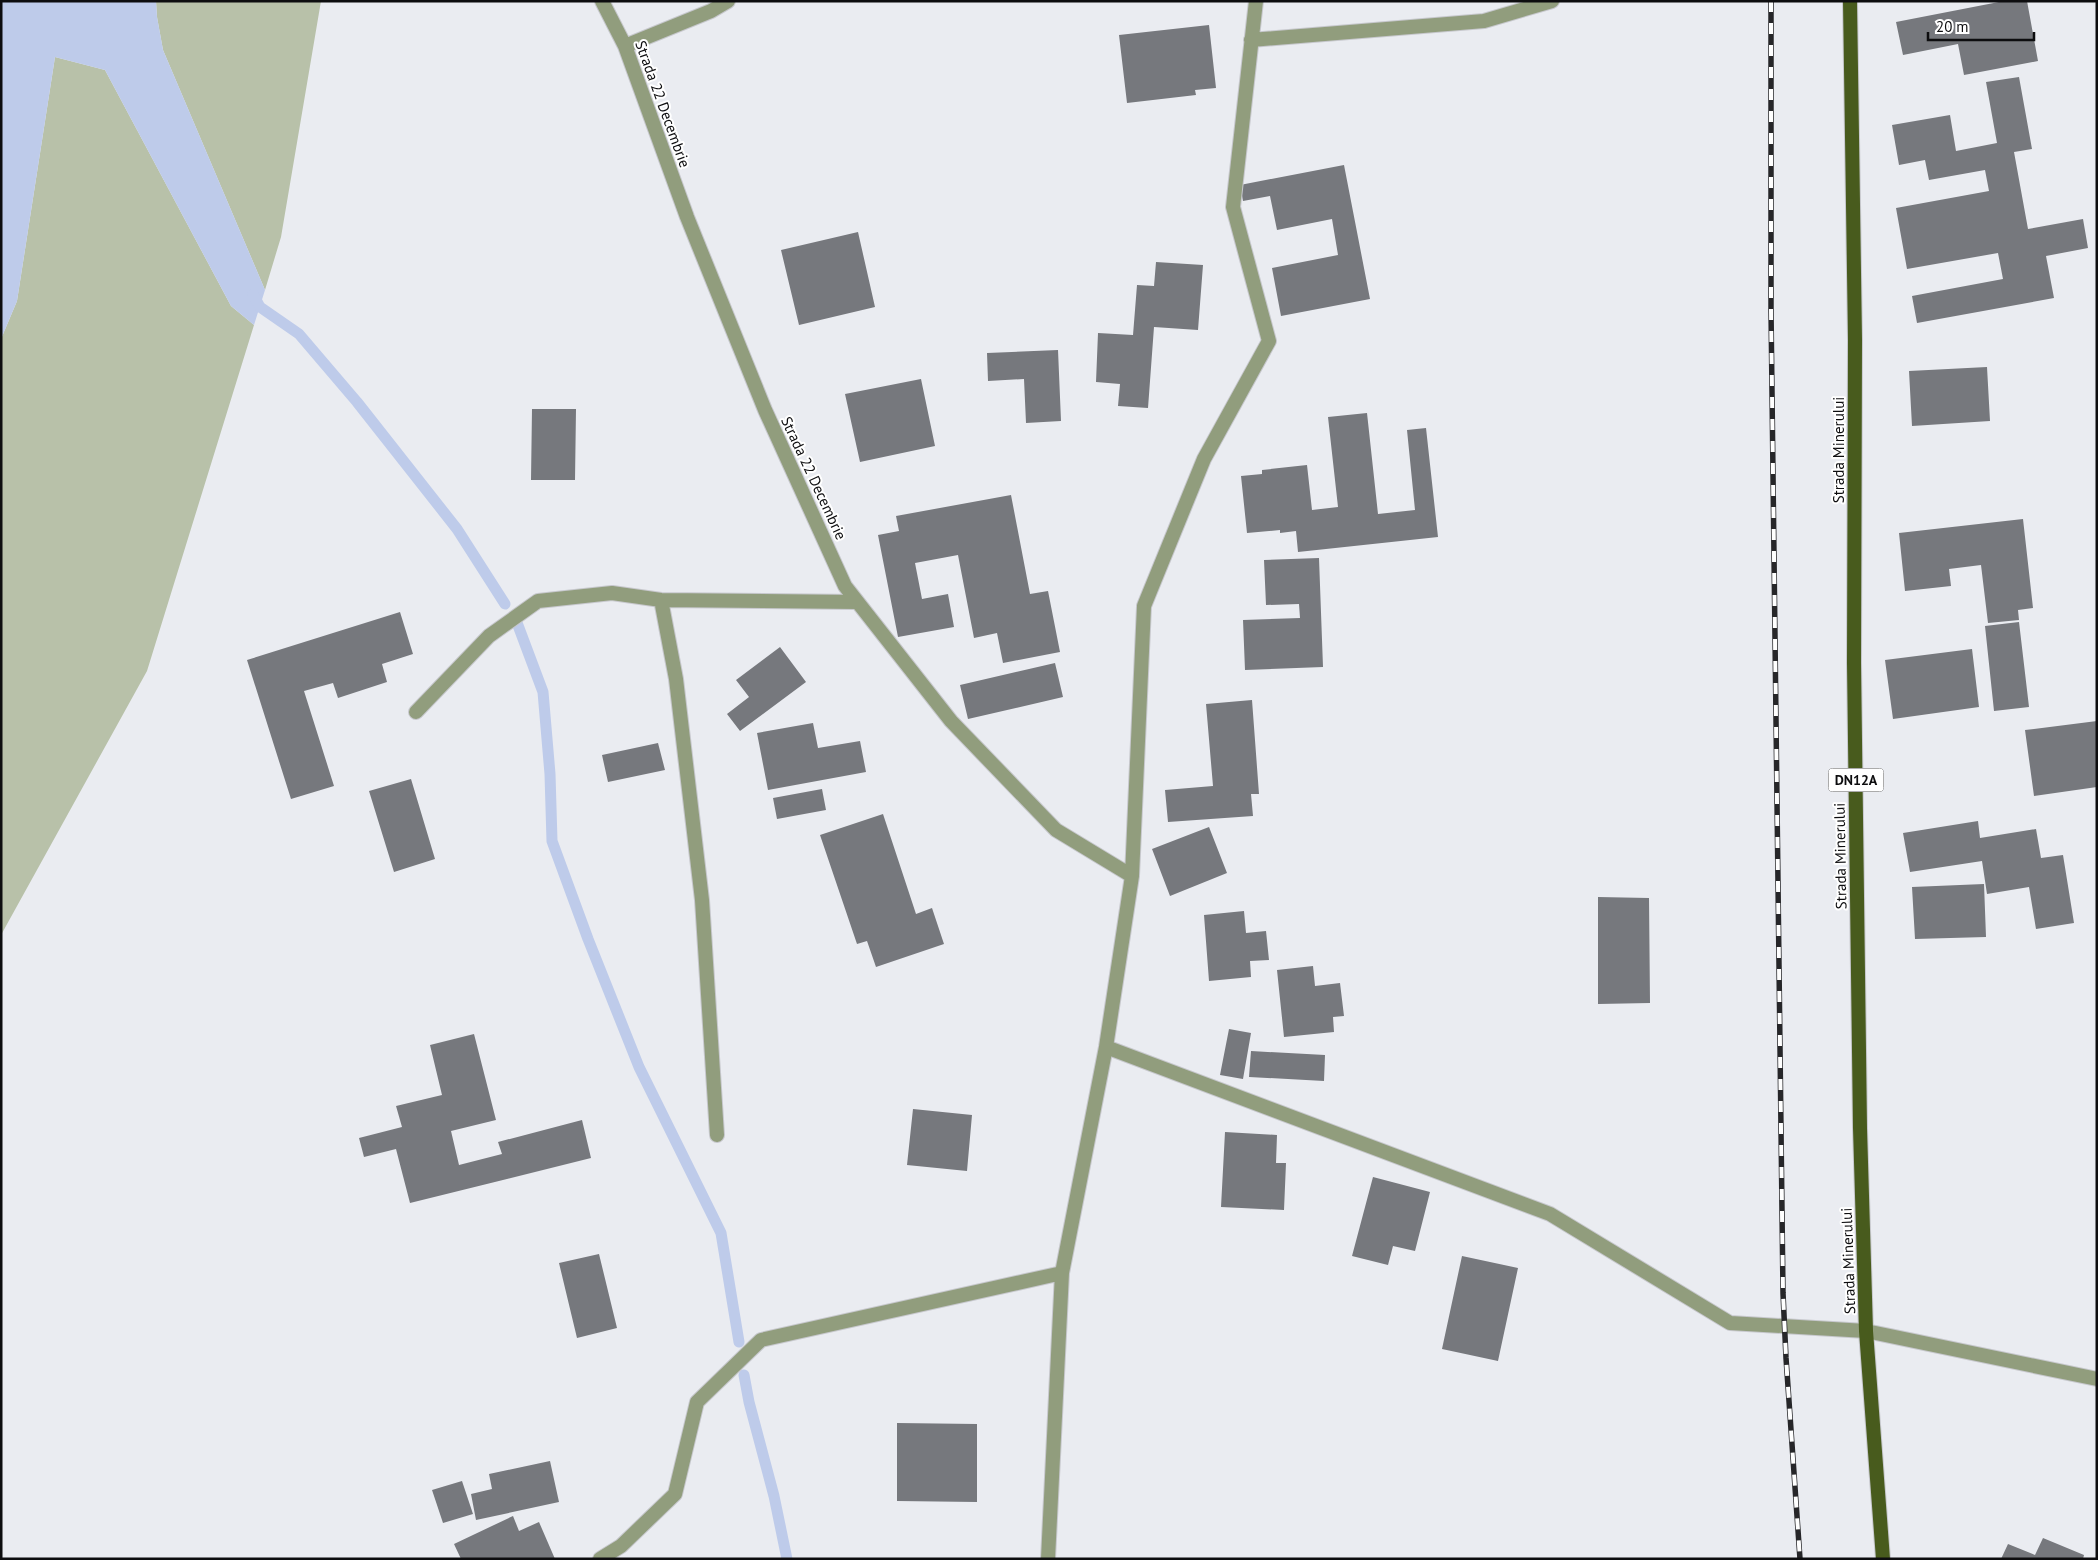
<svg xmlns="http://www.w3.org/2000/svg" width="2098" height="1560" viewBox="0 0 2098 1560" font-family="'PT Sans',sans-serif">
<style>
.green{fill:#b8c1a9}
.water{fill:#becbea}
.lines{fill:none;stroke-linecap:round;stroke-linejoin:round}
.stream{stroke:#becbea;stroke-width:11}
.building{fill:#76787d}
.minor-casing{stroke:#c7c8cd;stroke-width:16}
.primary-casing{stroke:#c7c8cd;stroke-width:16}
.minor{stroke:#919d7d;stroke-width:14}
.primary{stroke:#485b1d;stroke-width:14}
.rail-casing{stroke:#262629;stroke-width:5.5}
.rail{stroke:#fff;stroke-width:4;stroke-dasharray:11;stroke-linecap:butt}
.labels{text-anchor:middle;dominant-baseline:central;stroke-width:4;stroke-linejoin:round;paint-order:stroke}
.shield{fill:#fff;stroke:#565657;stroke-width:1}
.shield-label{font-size:14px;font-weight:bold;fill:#0d0d0f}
.street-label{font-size:15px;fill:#0d0d0f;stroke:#fff}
</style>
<rect width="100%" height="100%" fill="#eaecf1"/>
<path class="green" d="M156,1H321L281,237L265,290L163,50L157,17Z
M55,57L105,70L231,306L254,325L147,671L1,935V339L17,301Z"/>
<path class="water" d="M1,1H156L157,17L163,50L265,290L254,325L231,306L105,70L55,57L17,301L1,339Z"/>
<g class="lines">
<path class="stream" d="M253,294L260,307L299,334L357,402L457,529L505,604
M516,620L543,692L550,774L552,841L588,939L639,1067L721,1233L739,1342
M744,1375L749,1402L774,1496L787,1559"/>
</g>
<path class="building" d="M2004,1H2027L2038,61L1964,75L1958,44L1903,55L1896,22Z
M1209,25L1216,88L1195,90L1196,95L1127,103L1119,35Z
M2019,77L2032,149L2014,152L2028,229L2083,219L2088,248L2046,256L2054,298L1917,323L1912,296L2003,279L1998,253L1907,269L1896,208L1989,191L1985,170L1929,180L1925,160L1899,165L1892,125L1950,115L1956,151L1997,143L1986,82Z
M1344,165L1370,299L1281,316L1272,268L1338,255L1332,219L1277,230L1270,196L1243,201L1240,185Z
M858,232L875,307L799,325L781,250Z
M1156,262L1203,265L1198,330L1154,327L1148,408L1118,406L1120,384L1096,382L1098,333L1133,335L1137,285L1154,286Z
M1058,350L1061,421L1026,423L1024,379L988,381L987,353Z
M1987,367L1990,421L1912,426L1909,371Z
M921,379L935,446L860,462L845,394Z
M532,409H576L575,480H531Z
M1367,413L1378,514L1415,510L1407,430L1426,428L1438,537L1298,552L1296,531L1280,533V530L1247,533L1241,476L1262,474V470L1307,465L1312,510L1338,507L1328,417Z
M1011,495L1030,594L1048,591L1060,652L1003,663L997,633L974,638L958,555L915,563L922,599L948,594L954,627L898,637L878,535L899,531L896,516Z
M2023,519L2033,608L2018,610L2019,620L1988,623L1981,565L1949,569L1951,586L1905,591L1899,533Z
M1319,558L1323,667L1245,670L1243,620L1300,618L1299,604L1266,605L1264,560Z
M400,612L413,654L382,664L387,682L338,698L333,683L304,691L334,786L291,799L247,660Z
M2019,622L2029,707L1994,711L1985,626Z
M780,647L806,682L740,731L727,714L749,697L736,680Z
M1972,649L1979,707L1893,719L1885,660Z
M1055,663L1063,697L968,719L960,685Z
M1252,700L1259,794H1251L1253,816L1168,822L1165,790L1213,786L1206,704Z
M2097,721V787L2034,796L2025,730Z
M813,723L818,748L860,741L866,772L768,790L757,733Z
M658,743L665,770L608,782L602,755Z
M411,779L435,859L394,872L369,791Z
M822,789L826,810L777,819L773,798Z
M883,814L916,914L932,908L944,944L876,967L867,941L857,944L820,835Z
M1978,821L1980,838L2036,829L2041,858L2063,855L2074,923L2036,929L2029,887L1987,894L1982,861L1910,872L1903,833Z
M1209,827L1227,873L1170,896L1152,849Z
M1984,884L1986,937L1915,939L1912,887Z
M1598,897L1649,898L1650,1003L1598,1004Z
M1244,911L1246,933L1266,931L1269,960L1250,961L1251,977L1209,981L1204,915Z
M1313,966L1315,986L1340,983L1344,1016L1333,1017L1334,1032L1284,1037L1277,970Z
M1229,1029L1251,1033L1243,1079L1220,1075Z
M474,1034L496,1120L451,1131L459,1165L502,1154L498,1142L582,1120L591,1158L410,1203L396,1149L364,1157L359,1138L402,1127L396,1106L442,1095L430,1045Z
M1251,1051L1325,1055L1324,1081L1249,1077Z
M913,1109L972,1115L967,1171L907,1165Z
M1225,1132L1277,1135L1276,1163H1286L1284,1210L1221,1207Z
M1373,1177L1430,1192L1415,1251L1393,1246L1388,1265L1352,1256Z
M599,1254L617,1328L577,1338L559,1263Z
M1462,1256L1518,1268L1498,1361L1442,1349Z
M897,1423L977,1424V1502L897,1501Z
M550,1461L559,1502L476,1520L471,1494L492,1489L489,1474Z
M462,1481L473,1514L443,1523L432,1490Z
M513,1516L519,1531L539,1522L555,1559H461L454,1544Z
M2043,1538L2084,1555L2083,1559H2001L2008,1544L2035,1555Z"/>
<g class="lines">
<defs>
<path id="minor" d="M602,1L625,46L687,217L765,410L845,586L951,721L1056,830L1132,876
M1251,40L1484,21L1552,1
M625,46L711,11L728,1
M661,600L676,679L702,900L717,1135
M416,712L489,636L538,601L612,593L661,600L857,602
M1106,1047L1550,1214L1730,1323L1866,1331L2097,1379
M600,1559L621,1546L675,1494L697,1402L761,1340L1062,1273
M1048,1559L1062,1273L1106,1047L1132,876L1144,606L1204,459L1269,341L1233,207L1256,1"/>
<path id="primary" d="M1850,1L1855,340L1854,663L1860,1128L1866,1331L1883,1559"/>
</defs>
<use href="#minor" class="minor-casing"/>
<use href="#primary" class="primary-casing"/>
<use href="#minor" class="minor"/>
<use href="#primary" class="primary"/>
<defs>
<path id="rail" d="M1771,1V310L1783,1293L1786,1358L1800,1559"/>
</defs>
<use href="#rail" class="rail-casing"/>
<use href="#rail" class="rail"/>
</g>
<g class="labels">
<rect class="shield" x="1828.5" y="768.5" width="55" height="23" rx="4"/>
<g class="shield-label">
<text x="1856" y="780">DN12A</text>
</g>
<g class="street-label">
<text transform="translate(663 104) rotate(70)">Strada 22 Decembrie</text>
<text transform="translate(1838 450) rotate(-90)">Strada Minerului</text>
<text transform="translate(814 478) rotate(65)">Strada 22 Decembrie</text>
<text transform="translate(1840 856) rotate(-91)">Strada Minerului</text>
<text transform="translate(1848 1261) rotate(-92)">Strada Minerului</text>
</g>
</g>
<rect width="2098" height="1560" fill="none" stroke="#0d0d0f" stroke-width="5"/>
<path d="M1928 32v8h106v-8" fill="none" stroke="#0d0d0f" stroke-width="2.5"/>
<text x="1936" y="32" font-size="15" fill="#0d0d0f" stroke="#ffffff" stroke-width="4" paint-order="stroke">20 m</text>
</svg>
